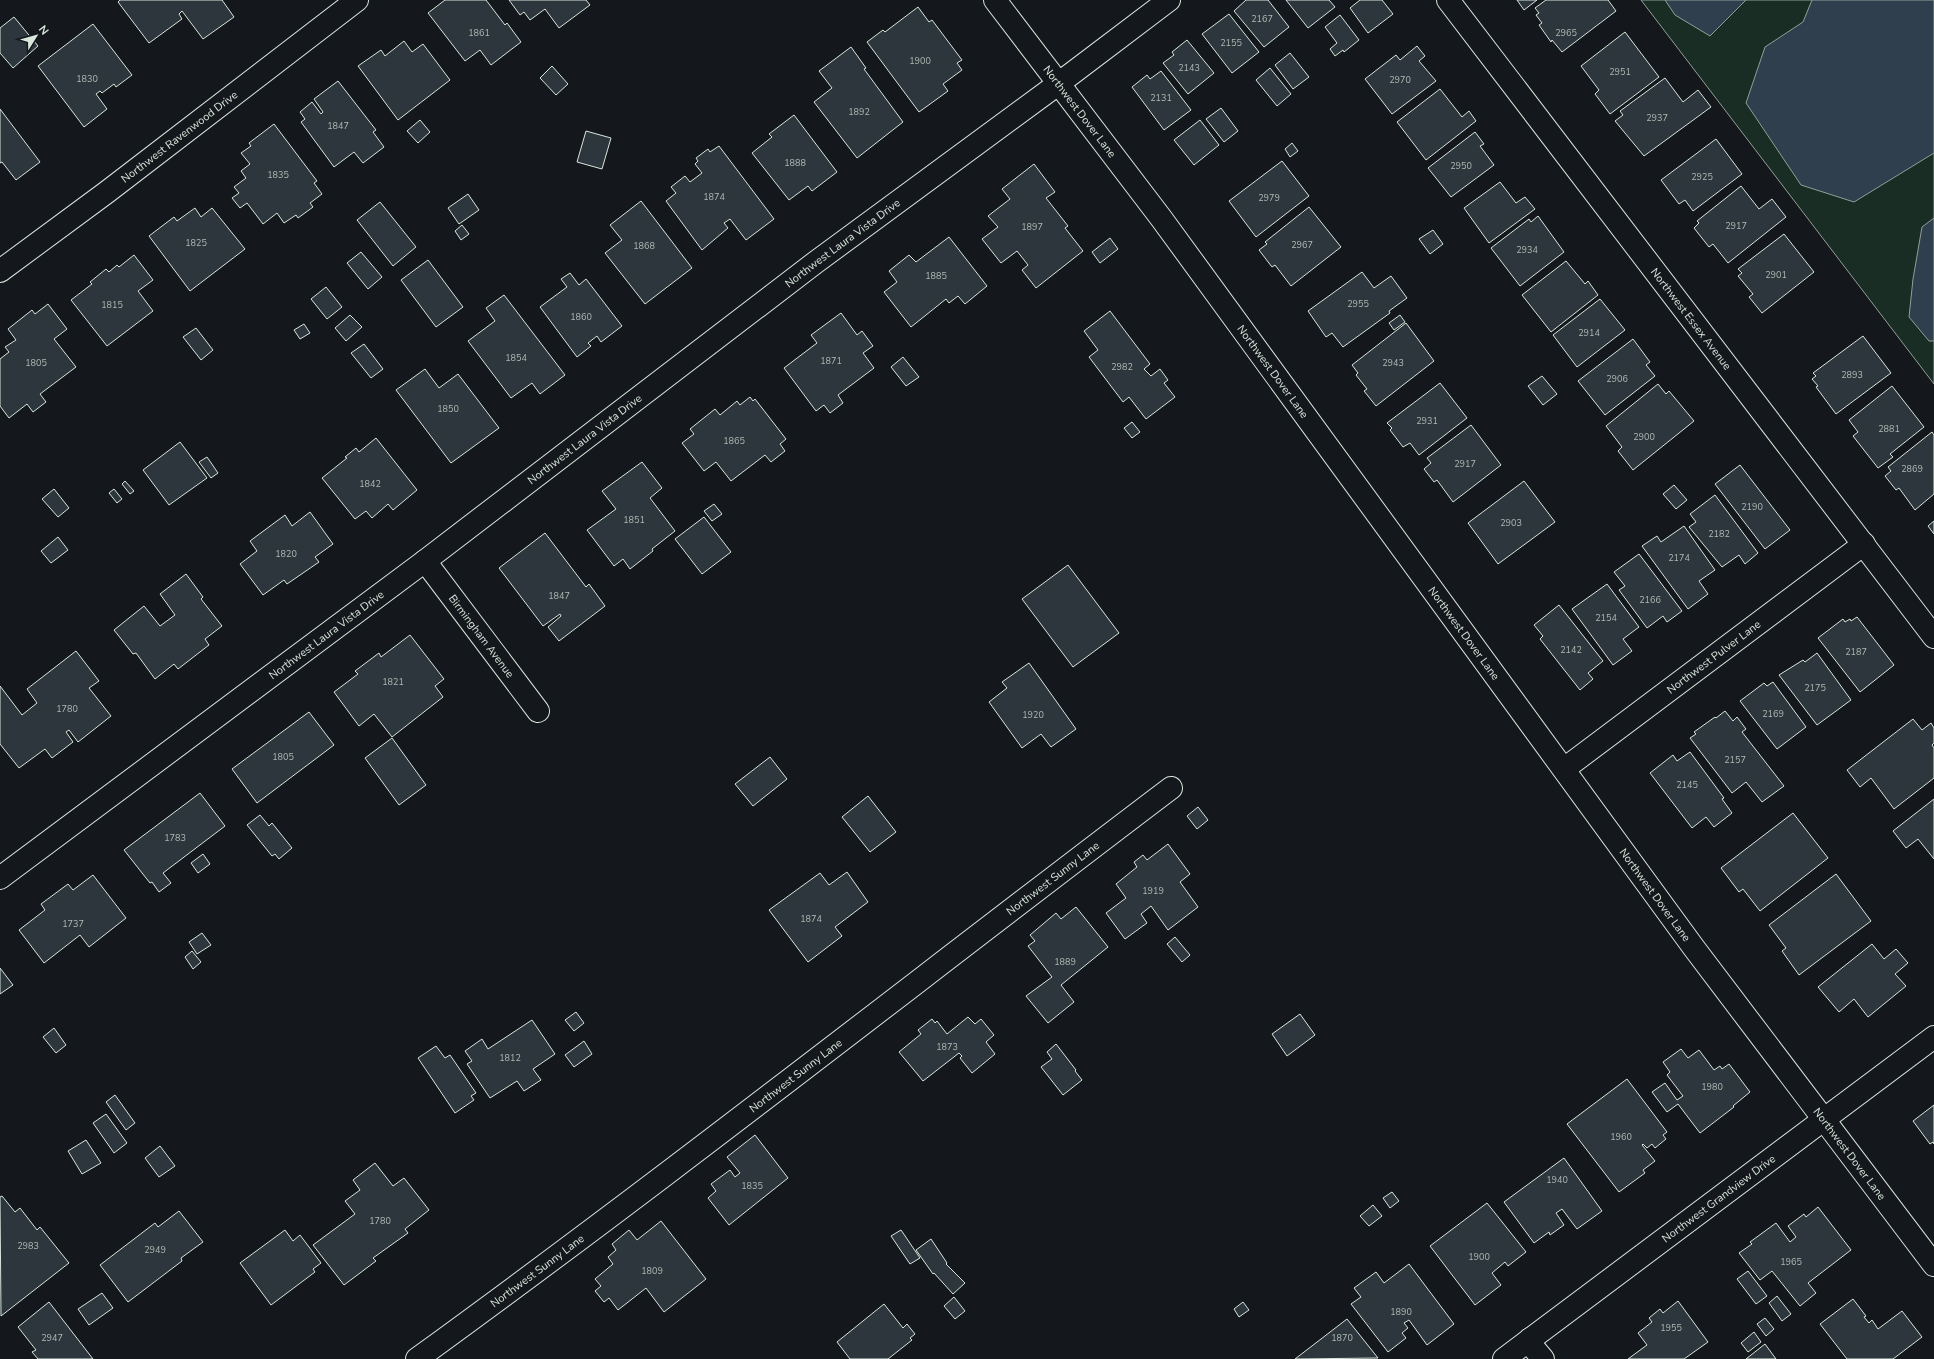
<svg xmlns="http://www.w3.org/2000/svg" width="1934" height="1359" viewBox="0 0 1934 1359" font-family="'Nunito Sans',sans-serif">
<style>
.green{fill:#1a2d24;stroke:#939e99}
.water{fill:#2f3f4d;stroke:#939e99}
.building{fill:#2c363c;stroke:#d8e6dc}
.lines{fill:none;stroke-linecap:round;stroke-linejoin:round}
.street-casing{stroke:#d8e6dc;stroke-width:24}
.street{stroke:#14181c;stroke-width:22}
.labels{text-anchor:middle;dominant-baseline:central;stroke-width:3;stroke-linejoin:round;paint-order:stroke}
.number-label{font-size:9px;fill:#adbab4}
.street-label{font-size:11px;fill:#d8e6dc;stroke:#14181c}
</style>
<rect width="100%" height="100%" fill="#14181c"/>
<path class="green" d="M1641,0H1934V384Z"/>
<path class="water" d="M1665,0H1746L1710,36L1675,15Z
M1812,0H1934V153L1854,202L1801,185L1746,103L1765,47L1803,22Z
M1934,218V341H1929L1909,317L1913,279L1922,227Z"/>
<path class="building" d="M120,0H222L234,17L203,39L182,11L179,14L182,19L149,43L118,2Z
M445,0H486L505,25L507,23L521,42L491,65L480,50L465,61L428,13Z
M509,0H586L590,5L559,28L545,9L530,20L524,12L520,15Z
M1246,0H1268L1289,27L1264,47L1234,11Z
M1286,0H1329L1335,7L1308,28Z
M1360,0H1382L1393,14L1368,33L1350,8Z
M1517,0H1537L1524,10Z
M1546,0H1608L1616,11L1562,52L1552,40L1551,42L1539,25L1542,23L1536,15L1539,13L1535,8Z
M918,7L929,22L932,20L962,60L957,63L962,70L943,84L948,91L919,112L867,42L883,30L885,32Z
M1229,14L1259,52L1232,73L1202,34Z
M1340,15L1359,40L1344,52L1343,50L1335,56L1330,49L1337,43L1325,27Z
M14,17L38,46L13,68L0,53V28Z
M93,24L132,75L116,87L114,84L102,93L100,91L96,94L107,109L84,127L38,66Z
M1625,32L1659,77L1610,114L1595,94L1599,90L1581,66Z
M1187,40L1214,73L1188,94L1163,63L1174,55L1172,52Z
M404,41L412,52L423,44L450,80L398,120L358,66L381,50L385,56Z
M1417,46L1425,56L1419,61L1436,81L1392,114L1365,79L1396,55L1400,60Z
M851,47L866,68L864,69L903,122L857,158L814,102L832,88L819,71Z
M1290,53L1309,77L1293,89L1275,65Z
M552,66L568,84L556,95L540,78Z
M1270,68L1291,94L1277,106L1256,80Z
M1161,71L1191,110L1164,130L1132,87L1147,75L1150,79Z
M1665,78L1683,102L1698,90L1711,107L1644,156L1615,121L1623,115L1620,111Z
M338,81L376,130L373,132L384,147L363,163L354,152L334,167L301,122L305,119L300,112L312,102L321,114L323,112L314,99Z
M1440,89L1462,117L1469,111L1476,121L1426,160L1397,122Z
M1221,108L1238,131L1224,142L1206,119Z
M0,109L40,162L16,180L2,162L0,163Z
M794,115L837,172L812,191L808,186L789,200L752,153L772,137L769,134Z
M420,120L430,132L418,143L407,131Z
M1200,120L1219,145L1194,165L1174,140Z
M274,124L317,181L314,183L322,194L310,203L313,207L298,218L296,215L284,223L277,213L263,224L247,203L240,208L232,198L239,193L234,187L246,178L241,171L250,164L241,153L251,146L249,143Z
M586,131L611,138L602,169L577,162Z
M1475,132L1484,144L1480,146L1494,165L1451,197L1428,168Z
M1716,139L1742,174L1693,211L1685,200L1679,204L1661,180Z
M1292,143L1298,151L1290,157L1285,149Z
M719,146L774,219L746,240L730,219L724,223L728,228L702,250L666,201L676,193L671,187L685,176L690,182L702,173L695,164L698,161L696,158L708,149L710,152Z
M1282,161L1309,196L1256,237L1229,201Z
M1034,164L1055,192L1046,198L1068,226L1065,228L1083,251L1036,288L1022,270L1028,265L1017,251L1001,263L982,239L998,227L988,216L1010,199L1002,189Z
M1500,182L1516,203L1525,197L1535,209L1489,243L1464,208Z
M1741,186L1759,209L1772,199L1786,217L1728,263L1713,244L1709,247L1694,228L1699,223L1697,221Z
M468,194L479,210L459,224L448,208Z
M641,201L692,268L645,304L605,253L622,240L610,225Z
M380,202L416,247L393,266L357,220Z
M1309,207L1341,247L1291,286L1275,265L1272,267L1259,250L1267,244L1265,242Z
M195,208L201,217L212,208L245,249L190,291L149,236L174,217L177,221Z
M1538,216L1564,252L1520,286L1491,248L1529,219L1531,222Z
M462,225L469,234L461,240L455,231Z
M1433,230L1443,244L1430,254L1419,239Z
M1784,234L1814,272L1762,313L1749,297L1753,294L1738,276L1742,273L1738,269Z
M949,237L987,286L965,304L958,296L949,303L946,299L911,327L884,292L897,282L889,271L909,255L916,262Z
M1110,238L1118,249L1100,263L1092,252Z
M361,252L382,277L368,289L347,263Z
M134,255L153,280L138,291L153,311L107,346L71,300L92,284L90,282L106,269L109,272L117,265L119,267Z
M428,260L463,307L436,327L401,280Z
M1566,261L1585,284L1588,281L1598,295L1551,332L1522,295Z
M1362,272L1374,288L1391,276L1407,298L1389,311L1390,313L1343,347L1332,333L1326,337L1308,311Z
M570,273L579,285L586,279L622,326L601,342L597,336L588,343L591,346L577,357L540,307L567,287L561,279Z
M326,287L342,307L327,319L311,299Z
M504,295L565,375L540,394L532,383L511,398L468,341L495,321L486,308Z
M1600,299L1625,330L1577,367L1553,335Z
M48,304L67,329L54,339L76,367L40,394L46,402L33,412L27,404L9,418L0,406V359L9,352L5,347L16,340L8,329L32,310L35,314Z
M1110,311L1150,364L1144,369L1151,376L1160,369L1168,380L1164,383L1175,397L1146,419L1129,397L1123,402L1089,357L1098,350L1084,331Z
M841,313L857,335L862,331L873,346L863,353L874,368L838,395L843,403L830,413L824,405L816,411L784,368L817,343L811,335Z
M350,315L362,327L346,341L335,328Z
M1400,315L1405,322L1394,330L1389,323Z
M1406,323L1434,361L1376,406L1364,391L1367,389L1356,375L1358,373L1352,365Z
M304,324L310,333L300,339L294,330Z
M196,328L213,350L201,360L183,337Z
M1863,336L1891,373L1836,414L1816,387L1818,386L1812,379L1816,376L1813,373Z
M1633,339L1650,362L1646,365L1655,376L1605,415L1578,381Z
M364,344L383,369L371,378L351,353Z
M903,357L919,377L906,386L891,367Z
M425,369L439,388L458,374L499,428L451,463L396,390Z
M1542,376L1557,394L1543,405L1528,386Z
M1440,383L1467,418L1419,455L1410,443L1403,447L1390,430L1392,428L1387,423Z
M1658,384L1666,394L1669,391L1694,421L1633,470L1618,451L1622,447L1606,426Z
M1892,386L1924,427L1890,454L1893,457L1878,468L1853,436L1858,432L1849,420Z
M750,397L753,401L755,399L786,439L780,444L785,451L771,462L765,455L731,481L716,462L704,471L682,443L694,434L690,429L715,409L720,415L737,401L740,405Z
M1132,422L1140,432L1132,438L1124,428Z
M1471,425L1501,465L1453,502L1437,480L1434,482L1424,469L1431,463L1427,458Z
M1932,432L1934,435V494L1915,510L1899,488L1896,490L1885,476L1891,471L1888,467Z
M376,438L417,490L393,510L388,504L372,518L366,511L355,519L322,478L347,458L345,457L356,448L359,452Z
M180,442L207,478L169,505L143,470Z
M207,457L218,473L211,478L199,462Z
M642,462L662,488L650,498L675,531L652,549L653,551L630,569L623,559L614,566L587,530L616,509L602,491Z
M1740,465L1790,530L1765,549L1715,484Z
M125,481L134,491L130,494L122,484Z
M1524,481L1555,522L1498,564L1468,523Z
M1674,485L1687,500L1676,509L1663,494Z
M54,489L69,508L58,517L42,499Z
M114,489L122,499L117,503L109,493Z
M1715,495L1758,553L1745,564L1739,555L1722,567L1689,527L1696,522L1690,514Z
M714,504L722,514L712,521L704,511Z
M310,512L333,544L315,557L319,562L287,584L284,580L263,595L240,564L257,551L250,541L285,515L292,526Z
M704,517L731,552L702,574L675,539Z
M1934,521V534L1928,526Z
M1684,526L1715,570L1699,581L1708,594L1688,609L1642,546L1657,536L1661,542Z
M545,533L586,587L589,584L605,606L559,641L548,627L561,616L560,614L543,626L499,568Z
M58,537L68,550L51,563L41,551Z
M1639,554L1682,611L1667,622L1663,616L1647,628L1619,590L1625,586L1614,572Z
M1068,565L1119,633L1073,667L1022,599Z
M186,574L203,597L201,599L222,626L205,639L209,645L178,669L174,664L155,679L136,653L133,654L114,630L144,606L160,626L175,615L160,594Z
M1607,584L1639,627L1623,639L1632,651L1613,665L1572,609Z
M1559,605L1603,661L1588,673L1593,679L1580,690L1540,639L1543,636L1534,625Z
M1857,617L1894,665L1860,692L1818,638L1843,619L1845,622L1850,619L1851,621Z
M410,635L444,679L435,686L443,697L392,737L374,714L359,726L334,692L358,674L355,671L379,653L381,657Z
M76,651L99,681L89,688L111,716L78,742L69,730L66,732L73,742L52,758L45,749L19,768L0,744V686L22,715L37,703L27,689Z
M1817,653L1851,700L1817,725L1779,675L1803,660L1805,662Z
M1029,663L1076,729L1051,747L1041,734L1022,748L989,702L1007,688L1002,682Z
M1773,682L1806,727L1777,749L1740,701L1764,683L1767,686Z
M1725,711L1733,721L1737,717L1746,729L1742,732L1784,786L1762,802L1746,782L1732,793L1690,738L1696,734L1694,732L1715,717L1716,718Z
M309,712L334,745L257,803L232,769Z
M1913,719L1922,730L1931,723L1934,728V743L1932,745L1934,748V778L1894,809L1871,778L1860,787L1847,770Z
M392,738L426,785L399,805L365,758Z
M1690,752L1724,798L1722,799L1732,813L1714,827L1706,817L1692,828L1650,773L1673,755L1677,761Z
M770,757L787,779L753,806L735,784Z
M200,793L225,826L163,873L171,883L159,892L152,882L150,883L124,850Z
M868,796L896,832L870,852L842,817Z
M1934,799V859L1918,839L1906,848L1893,831Z
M1198,807L1208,820L1197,829L1187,816Z
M1793,813L1828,858L1760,911L1743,889L1739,892L1721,868Z
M260,815L269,826L272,823L292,848L279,859L275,854L272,856L247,825Z
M1168,844L1190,874L1180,882L1198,907L1168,930L1151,906L1141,914L1147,923L1125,939L1106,913L1126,898L1116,884L1137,867L1134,862L1143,855L1147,860Z
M203,854L210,864L198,873L191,863Z
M847,872L868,902L835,927L842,936L808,962L769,910L820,873L829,885Z
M1836,874L1871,921L1799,975L1782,951L1786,948L1769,925Z
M93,875L126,918L89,947L80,935L44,963L19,930L45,910L41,904L68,884L73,890Z
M1076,907L1108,947L1061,985L1074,1002L1048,1023L1026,996L1052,977L1028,946L1035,941L1030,935L1056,913L1061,919Z
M202,933L211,945L197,954L189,942Z
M1175,937L1190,955L1182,962L1167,944Z
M1872,944L1884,959L1896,949L1908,963L1895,974L1906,986L1868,1017L1854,999L1839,1012L1818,987Z
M192,951L201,962L193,969L185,957Z
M0,968L13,985L0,994Z
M576,1012L584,1023L574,1031L565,1020Z
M1300,1014L1315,1035L1287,1056L1272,1034Z
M968,1017L975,1024L981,1019L994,1035L986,1042L995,1054L972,1073L960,1058L962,1056L959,1053L923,1081L899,1052L921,1034L918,1030L932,1019L935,1023L937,1021L947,1034Z
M532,1020L555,1054L533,1069L541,1080L524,1091L517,1081L490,1098L467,1064L472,1061L465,1051L482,1039L488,1049Z
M54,1028L66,1045L56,1053L43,1037Z
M584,1041L592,1054L574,1067L565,1055Z
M1056,1044L1076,1070L1075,1071L1082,1080L1063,1095L1041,1067L1052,1059L1047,1052Z
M436,1046L445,1058L450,1055L476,1093L471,1096L474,1100L455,1113L418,1058Z
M1681,1049L1688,1058L1699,1050L1714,1070L1720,1066L1722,1069L1729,1064L1750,1092L1733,1106L1734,1107L1700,1133L1678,1104L1667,1112L1652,1092L1665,1083L1677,1100L1683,1096L1667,1075L1670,1072L1663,1062Z
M1627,1079L1667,1132L1663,1135L1666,1139L1655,1148L1652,1144L1647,1148L1643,1144L1642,1145L1655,1161L1643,1170L1645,1173L1619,1192L1567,1124Z
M115,1095L135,1123L126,1130L106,1102Z
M1934,1105V1144L1933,1142L1930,1144L1913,1121Z
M106,1114L127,1143L114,1153L93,1123Z
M755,1135L788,1178L729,1225L708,1198L716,1191L711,1184L730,1170L735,1177L740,1173L727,1157Z
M86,1140L101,1163L82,1174L68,1151Z
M160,1146L175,1166L159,1177L145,1158Z
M1564,1158L1602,1211L1577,1229L1562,1209L1556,1213L1564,1225L1550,1235L1549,1232L1534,1243L1504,1202Z
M375,1163L393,1186L404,1178L429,1210L405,1229L408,1233L373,1258L376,1261L344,1285L313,1245L355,1214L345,1201L360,1190L353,1180Z
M1392,1192L1399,1201L1390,1208L1383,1198Z
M2,1196L15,1212L20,1208L37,1230L40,1227L69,1263L1,1316L0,1197Z
M1487,1203L1526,1252L1508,1266L1505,1262L1492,1273L1501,1285L1475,1305L1430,1246Z
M1373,1205L1382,1216L1369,1226L1360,1216Z
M1818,1207L1851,1250L1808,1283L1816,1293L1800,1306L1772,1271L1760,1280L1739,1253L1752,1244L1750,1242L1776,1223L1790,1242L1796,1237L1788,1226L1804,1214L1806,1217Z
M179,1211L203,1242L181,1258L182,1261L128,1302L100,1265L155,1223L158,1227Z
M661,1221L706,1279L664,1312L646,1288L618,1310L609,1298L604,1302L595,1291L601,1286L595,1279L613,1264L608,1257L616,1250L612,1244L629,1230L637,1240Z
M285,1230L293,1241L300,1235L321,1263L313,1269L315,1272L271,1305L240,1263Z
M901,1230L920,1258L910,1264L891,1236Z
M931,1239L947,1263L946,1264L965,1283L953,1294L934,1273L933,1274L916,1250Z
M1409,1264L1454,1324L1427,1345L1409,1320L1404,1323L1408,1328L1402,1333L1406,1338L1388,1352L1351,1304L1361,1297L1354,1288L1376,1272L1384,1283Z
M1748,1271L1767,1296L1756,1304L1737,1279Z
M102,1293L113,1308L89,1325L78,1309Z
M1777,1296L1791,1314L1782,1321L1769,1303Z
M954,1297L965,1311L955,1319L944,1306Z
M1853,1299L1866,1316L1864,1317L1869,1323L1872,1320L1878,1329L1902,1311L1922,1337L1893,1359H1847L1820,1324Z
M1678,1301L1708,1342L1684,1359H1628L1647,1345L1638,1333L1652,1322L1649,1318L1660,1309L1663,1313Z
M49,1302L93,1359H38L32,1352L36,1350L18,1327Z
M1243,1302L1249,1310L1239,1317L1234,1309Z
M884,1304L903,1328L907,1324L915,1334L910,1338L912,1340L888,1359H850L837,1342Z
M1765,1318L1774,1329L1766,1336L1757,1324Z
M1347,1319L1378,1358L1295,1359Z
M1754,1332L1761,1342L1748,1352L1741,1343Z
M1765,1344L1776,1359H1746Z"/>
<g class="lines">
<defs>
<g id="street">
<path id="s1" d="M995,0L1161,218L1694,948L1934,1265"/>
<path id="s2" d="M1448,0L1934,637"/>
<path id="s3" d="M0,271L107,192L357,0"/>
<path id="s4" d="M425,561L538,711"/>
<path id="s5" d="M1564,769L1864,544"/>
<path id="s6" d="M0,878L425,561L816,262L1058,84L1169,0"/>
<path d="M1530,1339L1532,1346L1543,1359"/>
<path id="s7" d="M417,1359C672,1174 920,978 1171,788"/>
<path id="s8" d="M1504,1359L1934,1037"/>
</g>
</defs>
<use href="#street" class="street-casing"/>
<use href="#street" class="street"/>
</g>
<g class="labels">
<g class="number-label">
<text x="1262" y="19">2167</text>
<text x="479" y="33">1861</text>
<text x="1566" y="33">2965</text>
<text x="1231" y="43">2155</text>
<text x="920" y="61">1900</text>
<text x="1189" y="68">2143</text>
<text x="1620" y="72">2951</text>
<text x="87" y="79">1830</text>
<text x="1400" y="80">2970</text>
<text x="1161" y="98">2131</text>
<text x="859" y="112">1892</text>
<text x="1657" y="118">2937</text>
<text x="338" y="126">1847</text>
<text x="795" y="163">1888</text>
<text x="1461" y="166">2950</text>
<text x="278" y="175">1835</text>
<text x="1702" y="177">2925</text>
<text x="714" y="197">1874</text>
<text x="1269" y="198">2979</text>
<text x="1736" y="226">2917</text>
<text x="1032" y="227">1897</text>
<text x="196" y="243">1825</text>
<text x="1302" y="245">2967</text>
<text x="644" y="246">1868</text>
<text x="1527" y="250">2934</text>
<text x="1776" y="275">2901</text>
<text x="936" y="276">1885</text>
<text x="1358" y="304">2955</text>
<text x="112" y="305">1815</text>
<text x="581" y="317">1860</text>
<text x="1589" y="333">2914</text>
<text x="516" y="358">1854</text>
<text x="831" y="361">1871</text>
<text x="36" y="363">1805</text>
<text x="1393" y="363">2943</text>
<text x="1122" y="367">2982</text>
<text x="1852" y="375">2893</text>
<text x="1617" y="379">2906</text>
<text x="448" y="409">1850</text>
<text x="1427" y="421">2931</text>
<text x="1889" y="429">2881</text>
<text x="1644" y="437">2900</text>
<text x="734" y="441">1865</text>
<text x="1465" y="464">2917</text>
<text x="1912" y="469">2869</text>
<text x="370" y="484">1842</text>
<text x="1752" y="507">2190</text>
<text x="634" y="520">1851</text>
<text x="1511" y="523">2903</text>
<text x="1719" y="534">2182</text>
<text x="286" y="554">1820</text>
<text x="1679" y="558">2174</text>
<text x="559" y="596">1847</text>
<text x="1650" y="600">2166</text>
<text x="1606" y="618">2154</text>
<text x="1571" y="650">2142</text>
<text x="1856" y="652">2187</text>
<text x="393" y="682">1821</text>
<text x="1815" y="688">2175</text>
<text x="67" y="709">1780</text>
<text x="1773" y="714">2169</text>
<text x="1033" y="715">1920</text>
<text x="283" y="757">1805</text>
<text x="1735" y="760">2157</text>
<text x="1687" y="785">2145</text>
<text x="175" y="838">1783</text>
<text x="1153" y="891">1919</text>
<text x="811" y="919">1874</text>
<text x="73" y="924">1737</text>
<text x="1065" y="962">1889</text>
<text x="947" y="1047">1873</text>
<text x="510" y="1058">1812</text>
<text x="1712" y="1087">1980</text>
<text x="1621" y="1137">1960</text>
<text x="1557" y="1180">1940</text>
<text x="752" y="1186">1835</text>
<text x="380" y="1221">1780</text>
<text x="28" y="1246">2983</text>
<text x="155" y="1250">2949</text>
<text x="1479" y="1257">1900</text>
<text x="1791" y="1262">1965</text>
<text x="652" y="1271">1809</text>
<text x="1401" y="1312">1890</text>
<text x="1671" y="1328">1955</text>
<text x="52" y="1338">2947</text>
<text x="1342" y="1338">1870</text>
</g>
<g class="street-label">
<text stroke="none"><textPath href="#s1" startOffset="140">Northwest Dover Lane</textPath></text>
<text stroke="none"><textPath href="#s3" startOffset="224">Northwest Ravenwood Drive</textPath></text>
<text stroke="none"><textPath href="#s6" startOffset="1055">Northwest Laura Vista Drive</textPath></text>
<text stroke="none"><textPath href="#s2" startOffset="401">Northwest Essex Avenue</textPath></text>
<text stroke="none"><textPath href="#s1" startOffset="464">Northwest Dover Lane</textPath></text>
<text stroke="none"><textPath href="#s6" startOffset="731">Northwest Laura Vista Drive</textPath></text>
<text stroke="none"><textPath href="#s1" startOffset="788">Northwest Dover Lane</textPath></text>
<text stroke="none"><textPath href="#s6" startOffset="407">Northwest Laura Vista Drive</textPath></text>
<text stroke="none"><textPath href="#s4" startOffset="94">Birmingham Avenue</textPath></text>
<text stroke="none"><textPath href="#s5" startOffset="187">Northwest Pulver Lane</textPath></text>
<text stroke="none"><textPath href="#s7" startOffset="797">Northwest Sunny Lane</textPath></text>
<text stroke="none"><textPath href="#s1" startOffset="1112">Northwest Dover Lane</textPath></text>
<text stroke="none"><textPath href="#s7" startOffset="473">Northwest Sunny Lane</textPath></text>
<text stroke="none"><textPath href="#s1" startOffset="1436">Northwest Dover Lane</textPath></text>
<text stroke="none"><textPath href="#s8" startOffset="268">Northwest Grandview Drive</textPath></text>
<text stroke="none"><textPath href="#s7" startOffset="149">Northwest Sunny Lane</textPath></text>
</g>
</g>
<g transform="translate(36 36) rotate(53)" stroke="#14181c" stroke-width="3" paint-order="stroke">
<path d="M0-3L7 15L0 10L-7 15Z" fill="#d8e6dc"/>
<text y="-6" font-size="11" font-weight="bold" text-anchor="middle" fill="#d8e6dc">N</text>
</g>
</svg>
